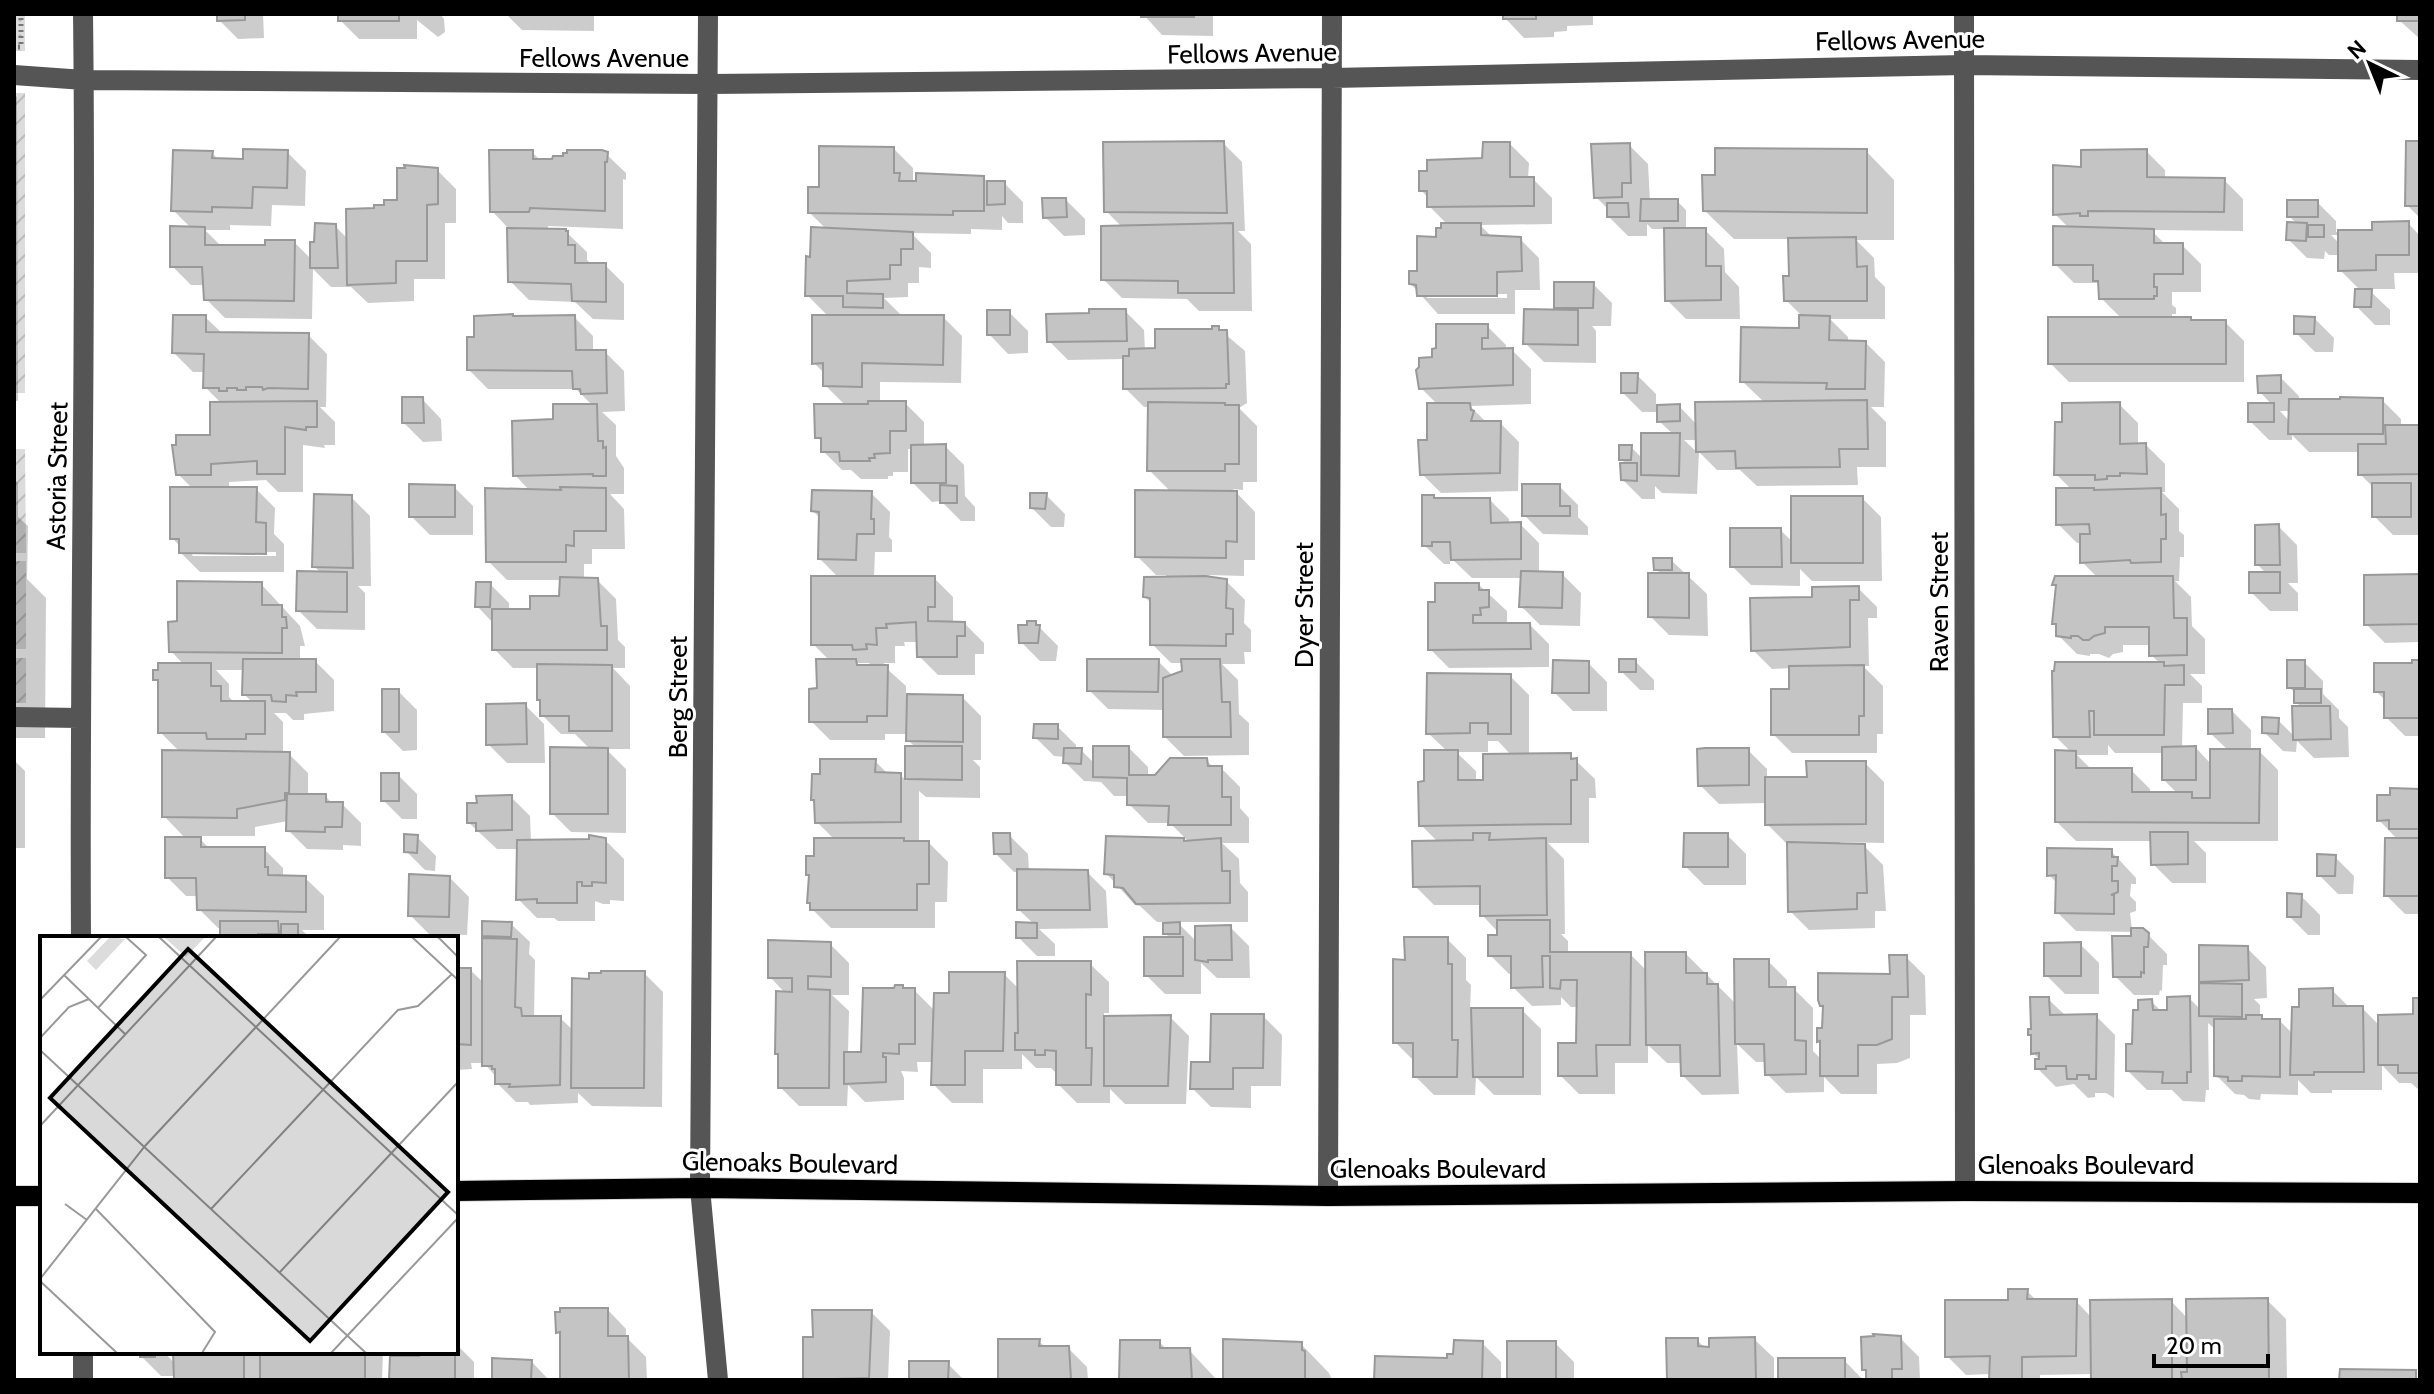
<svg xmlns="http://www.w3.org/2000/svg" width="2434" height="1394" viewBox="0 0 2434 1394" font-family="Cabin,sans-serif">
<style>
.grass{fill:url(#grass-dots)}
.garden{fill:url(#garden-furrows)}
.shadow{fill:#0003;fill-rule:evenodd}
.building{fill:#c4c4c4;stroke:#999;stroke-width:2}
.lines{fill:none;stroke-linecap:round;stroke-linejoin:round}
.major-casing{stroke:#dbdbdb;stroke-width:22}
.path{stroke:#777;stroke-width:5;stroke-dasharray:2 4;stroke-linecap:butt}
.minor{stroke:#555;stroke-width:20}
.major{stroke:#000;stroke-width:20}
.labels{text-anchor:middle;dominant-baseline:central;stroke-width:6;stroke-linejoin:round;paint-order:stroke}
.street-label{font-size:26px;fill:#000;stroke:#fff}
.inset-road{fill:none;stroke:#999;stroke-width:2}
.view{fill:#000;fill-opacity:0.15;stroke:#000;stroke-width:4}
.inset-edge{fill:none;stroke:#000;stroke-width:4}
</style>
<defs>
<pattern id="grass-dots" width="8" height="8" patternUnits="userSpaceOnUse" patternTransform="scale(2)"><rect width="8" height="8" fill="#dcdcdc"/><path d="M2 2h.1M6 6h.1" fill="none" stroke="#bbb" stroke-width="1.8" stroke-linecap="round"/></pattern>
<pattern id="garden-furrows" width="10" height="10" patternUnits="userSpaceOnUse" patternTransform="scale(2)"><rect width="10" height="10" fill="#dcdcdc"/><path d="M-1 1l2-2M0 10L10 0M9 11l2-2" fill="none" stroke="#bbb"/></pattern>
</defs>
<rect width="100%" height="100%" fill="#fff"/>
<path class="grass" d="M14,14H25V51H14Z"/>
<path class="garden" d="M14,93H25V393H14Z
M14,449H25L26,553H14Z
M14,561H26V649H14Z
M14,658H26V703H14Z"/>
<path class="shadow" d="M206,14H263L264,38L238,39L219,20V14Z
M340,14H440L444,19L445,32L438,37L417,20V39H359L340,20Z
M506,14H594V31L522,30Z
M1143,14H1213V36L1162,35Z
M1505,14H1593V25L1567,26V31L1554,32V37L1524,38L1505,18Z
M2399,14H2420V39L2399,20Z
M14,94L17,97L18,401H14Z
M1223,143L1242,162L1245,231H1238L1251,244L1252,311H1199L1187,299L1122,298L1103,279L1123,228L1106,211Z
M2420,143V218L2407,205Z
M1510,144L1529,163L1528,179H1533L1552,198V224L1480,225L1493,238L1520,239L1539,258L1540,290H1515V314H1438L1411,284L1448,225L1429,206V199L1421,190L1484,160ZM1427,294H1507V298H1427Z
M1629,145L1648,164L1650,201H1677L1686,210V230H1705L1724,249L1725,272L1739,287L1740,319H1686L1667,300L1666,229H1652L1647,224V236H1628L1609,217V210L1596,197Z
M894,149L913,168V183L983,177L989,183H1004L1023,202V223H1008L1002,216V230L971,229V234L911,233L931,253V268L919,267V283H908V297L884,298L901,315L943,317L962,336L961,383L880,382V404L905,403L924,422V446H945L964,465L965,496L975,507V521H961L941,501L932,502L913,483V449H908V472H893V476H888V479H861L851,470H842L823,451V443L817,437L845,405L825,385V374L814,363L829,317L807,295L812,259L827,230L810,213L821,189Z
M1866,151L1894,180V240H1856L1874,258L1875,277L1885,287V319H1830L1848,337V343H1866L1885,362L1884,407H1871L1886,422V467H1857L1858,485L1757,486L1740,470H1717L1699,452L1697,494L1662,493L1655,486V499H1642L1623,480L1627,465L1621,459L1631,447L1643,459L1674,435L1659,421V412H1642L1623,393L1637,375L1656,394V407L1679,406L1697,425L1765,403L1742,381L1801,330V315L1786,300L1791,278V239H1734L1705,211ZM1684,440H1698V453Z
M2146,151L2165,170V179L2224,180L2243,199V231L2151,230L2166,245H2182L2201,264V292H2172V305L2176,308V314H2172V319L2225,322L2244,341V382H2069L2050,363L2122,319L2101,298V286L2097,283H2074L2055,264L2070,229L2055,214L2083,170Z
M287,152L306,171L305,206L272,205L271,226L230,225V230H205L222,247H267L294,242L312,260L335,226L348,239L376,210L399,202L407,170H437L456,189V223H445V279H414V301L368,303L351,287H331L313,269L312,319L225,318L206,299L205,285H191L172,266L192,229L173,210L212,153L219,160L245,161Z
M532,152L541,161L606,154L626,173V180L623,179V229L548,226V231H565L587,252V260L592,265H605L624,284V320L593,319L575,302L529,300L510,281L509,229L492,211Z
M1066,200L1085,219V235L1064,236L1045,217Z
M2317,202L2336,221V232H2374L2408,223L2420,236V273H2394L2395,289H2368L2390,310V325H2375L2356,306L2361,291L2340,270V255H2329L2325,251L2324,259L2307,258L2288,239L2298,225L2289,216ZM2331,235H2340V244Z
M1593,284L1612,303L1611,326H1592L1596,331V363L1544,362L1525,343L1561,312L1556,307Z
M1125,311L1144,330L1145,351L1157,350L1218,328L1245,351L1247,403L1239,408L1257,426V482H1243V490L1233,489L1255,512V560H1244V576L1209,575L1214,581H1226L1245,600L1244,623L1251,630V652H1244L1245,664H1222L1238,680L1239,714L1249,723V755L1184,756L1165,737V710L1108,709L1089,690L1158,661L1173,676L1184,672L1183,663H1171L1152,644V604L1145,597L1166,579V575H1156L1137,556L1171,492L1149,470L1150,407H1144L1125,388V359L1068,360L1049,341Z
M1009,312L1028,331V353L1008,354L989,334Z
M205,317L223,334L308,335L327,354L326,407H320L335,422V445H324L325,448L303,445V492H278L266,480L229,482V489H256L275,508L274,534L284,544V572H200L181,553V547L172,538L193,489L178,474L212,437L222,404L205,387L206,372H193L174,353ZM189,551L276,552V556H193Z
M574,317L593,336V352H605L624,371L625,411L602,412L616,425V456L624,468V494H610L624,509L625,549H592V564H584V580H597L616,599L618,640L625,647V668H613L630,686V749H606L626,769V833L571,832L552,813L591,750L575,734H561L542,715V703L539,699V668H513L494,649V624L477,606L490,584L509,603V611H532L561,598L562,580H507L488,561L529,490L515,475L555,421L593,406L576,389H488L469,370Z
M2315,319L2334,338L2333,352H2315L2296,333Z
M1487,326L1506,345V351L1512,350L1531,369V404L1470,406L1487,423H1500L1519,442L1518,491L1441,493L1422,474L1438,405L1421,388L1434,359Z
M2280,377L2299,396V401L2382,400L2401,419V427H2420V535H2393L2374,516V488L2360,474V452H2309L2292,435V440H2269L2250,421L2272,405L2260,392ZM2280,411H2290V422Z
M422,399L441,419L442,441L423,442L404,423Z
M2119,404L2138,423V445H2146L2165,464V492H2162L2179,509V531L2184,535V557H2180L2179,581H2175L2191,597L2192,626L2205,639V674H2190L2202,686V703H2183L2182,748H2196L2212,765L2229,751L2210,733L2232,711L2251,730V751H2259L2278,770V841H2194L2206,853V883H2172L2153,864L2152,841H2076L2057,822L2072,753L2055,736L2054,673L2161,664L2151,655V645H2123V652L2113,654L2109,658L2099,654H2090V656L2077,654L2058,635V627L2054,623L2057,587L2055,584L2098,578L2082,562V543H2077L2058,524L2072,490L2056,474ZM2108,745L2115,753H2164V780L2178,794H2150V789L2131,770H2092L2077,755H2108Z
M14,479L18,483V517L28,526L27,579L46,598L45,738H14Z
M1559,486L1578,505V517L1588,527V535L1543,534L1524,515Z
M454,487L473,506V535H430L411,516Z
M871,493L890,512L889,537L892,540V552H875L874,578H934L953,597V623L965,624L984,643V654H975V675H938L919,656V642H904L905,646H895V663H884L885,667L906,686V696L962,697L981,716V760H973L980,767V798L926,797L919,791V843H929L948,862L947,902H935V928H831L812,909L809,902L811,877L808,874L816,858L835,840L817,822L816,803L813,799L875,761L889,775H900L907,781V748H916L908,740V734H885V740H830L811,721L819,690L830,661L813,644L839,578L820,559L821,519L813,511ZM857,663H869L873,667H861Z
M1046,495L1065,514L1064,527H1051L1032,508Z
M351,497L370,516L371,586H358L365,593V630L317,629L298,610L322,574L314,566Z
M1433,497L1436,500H1490L1509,519V524H1520L1539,543V573L1562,574L1581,593L1580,626L1540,625L1521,606L1522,578H1472L1454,561H1450V564H1444L1424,545Z
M1862,498L1881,517L1882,581H1812L1800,569V586L1751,585L1732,566L1780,530L1793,542Z
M2278,526L2297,545L2298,583H2288L2298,593V611H2270L2251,592L2267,574L2257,564Z
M1671,560L1707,594L1708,636L1669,635L1650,616L1662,575L1656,569Z
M2420,578V642L2385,643L2366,624Z
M261,584L300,626L305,646H300V661H315L334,680V711L304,714V720H293L286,713H274L283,722V754H289L308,773V796H325L333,804H342L361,823V846L343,845V850L307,849L288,830V821L255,827V836H197L210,849H264L283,868V877L305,878L324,896V930H302L310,938H222V928H218L199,909L198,896H186L167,877L186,839L164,816L180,752L160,732V684L155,679L184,665L171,651L179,623ZM216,670H244V694L253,703H235L229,697V684Z
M1479,585L1507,611V625H1530L1549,644V667L1449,668L1430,649Z
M1858,588L1877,607V618H1868L1869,666H1863L1883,686V734H1877V753H1792L1773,734L1791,691V668L1772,669L1753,650L1814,599Z
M1035,623L1058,646L1056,661H1040L1021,642Z
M1635,661L1654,680V690H1640L1621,671Z
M2304,662L2323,681V694L2339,710V718L2348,727L2349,757L2314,758L2297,741L2296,752L2283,751L2264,732L2278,720L2295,737L2302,708L2296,702V694L2289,687Z
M1588,663L1607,682V711H1573L1554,692Z
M2420,664V736H2405L2386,717V701L2376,691Z
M1510,676L1529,695V755H1570L1595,779L1596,798H1589V843H1548L1564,859L1565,934H1561L1568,941V954H1630L1647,971L1686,954L1737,1005L1768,961L1787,980V989H1794L1813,1008V1051L1822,1060V1044L1819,1041L1824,1030L1825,1008L1821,1005L1892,976L1906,957L1925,976L1926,1015H1910V1058L1897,1063L1877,1064V1094H1841L1824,1077V1092L1786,1093L1767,1074V1062H1756L1737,1044L1739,1094L1702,1095L1683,1076V1063H1667L1648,1045V1063H1615V1094H1579L1560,1075L1577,1045L1578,1007H1571L1561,997V1005L1532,1006L1513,987V974H1509L1490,955L1499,933L1482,915V905H1434L1415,886L1438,842L1421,825L1426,783L1448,752L1428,733ZM1488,741H1498L1512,756L1485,782H1476V771L1456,752H1488Z
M398,691L417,710V750L403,751L384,732Z
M525,705L544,724L545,763H507L488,744Z
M1057,726L1076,745V750H1081L1095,764L1129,748L1148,767V777H1156L1206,760L1214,768H1221L1240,787V808L1249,818V843H1222L1239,859L1240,883L1248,892V922H1177L1197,942L1230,927L1249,946L1250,978H1217L1201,963V994H1165L1146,975L1171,939L1165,933V922H1157L1140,906L1135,905L1106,873L1108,838L1187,840L1170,823H1148L1129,804V796H1114L1101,782L1084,781L1065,762L1066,757L1054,756L1035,737Z
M1748,750L1767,769V779H1809L1865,763L1884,782V843L1840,842V845L1864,846L1883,865L1886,911H1875V928L1809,930L1790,911L1789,843H1786L1767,824V803L1719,804L1700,785Z
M14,760L25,771V848H14Z
M398,775L417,794V819H402L383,800Z
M2420,791V914H2405L2386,895L2398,840L2379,820L2392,797Z
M511,797L530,816L531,842L605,840L624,859V901L610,900V904H603L595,901V921H558L554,918H537L518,899L519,849H497L468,822Z
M1009,835L1028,854L1029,871L1087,872L1106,891L1108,928L1039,929L1055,944V956H1037L1018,937L1035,925L1019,910V872H1014L995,853Z
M1727,835L1746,854V885H1704L1685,866Z
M417,837L436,856L435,871L425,870L406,851Z
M2111,851L2136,878V884H2131L2130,896L2136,902V911L2130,913L2132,930L2147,934L2167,954V965H2163L2162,991L2160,990L2159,995H2134L2115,976L2133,938V932L2076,931L2057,912L2058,884L2049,875Z
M2335,857L2354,876L2353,894H2338L2319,875Z
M450,878L469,897L467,935L429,934L410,915Z
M2301,896L2320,915V935H2308L2289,916Z
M511,924L530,942L529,954L535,960L534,1018H560L574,1031L591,981L644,973L663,992L662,1107L592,1106L578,1093V1103L530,1105L528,1102H516L497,1083V1078L484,1063H471L472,1069L456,1070V970H470L484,983L489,940L484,935Z
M1447,939L1466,958V980L1471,985L1470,1010H1522L1541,1029V1095H1494L1476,1077L1475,1095H1434L1415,1076V1062L1395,1042L1407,962Z
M830,944L849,963V995H832L849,1011L848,1054H863L896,990L902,987L905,990H914L936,1012L951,995L1004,974L1019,989L1090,964L1109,982V1013H1104V1018L1170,1017L1189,1036L1186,1104H1125L1110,1089V1103H1077L1058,1084L1056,1073L1051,1068H1036L1022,1054V1069H983V1103H952L933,1084V1062H917L918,1072L901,1071L904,1078V1100L865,1102L848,1085L847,1106H799L780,1087V1056L777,1053L786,994L770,977Z
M2080,944L2099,963V994H2065L2046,975Z
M2201,947L2247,948L2266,967L2267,998L2254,999L2260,1005V1016L2265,1021H2280L2293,1034L2301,1009L2332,990L2350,1008H2362L2380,1026L2415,1016L2420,1000V1091L2411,1083H2399L2382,1065V1090H2332V1093H2311L2298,1080V1095L2261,1094L2260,1100L2249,1099L2244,1095L2235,1094L2216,1075V1030L2208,1023L2209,1090H2206L2205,1102L2183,1101L2172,1090H2147L2128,1071L2140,1012L2151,1001L2162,1012H2170L2189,998L2201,1010Z
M2048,999L2066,1016H2096L2115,1035L2114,1098L2106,1093H2095V1097L2088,1098L2074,1084L2056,1087L2037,1068L2041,1061L2033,1053V1038L2030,1034Z
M1263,1016L1282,1035L1281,1086H1251V1108L1211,1107L1192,1088L1212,1064Z
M2027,1291L2037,1301H2076L2092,1318L2171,1301L2188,1319L2267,1300L2286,1319L2287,1380H2093V1374L2040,1375V1380H1991V1374L1966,1375L1947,1356Z
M608,1310L626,1329V1337L646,1357L647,1380H562V1336L558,1332Z
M871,1312L890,1331L888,1380H806L815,1339Z
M1900,1338L1919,1357L1920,1380H1868V1373L1864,1369Z
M1697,1340L1706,1349L1755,1340L1774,1358V1380H1669Z
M1039,1341L1046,1348H1068L1087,1367L1088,1380H1000Z
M1159,1342L1168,1350H1189L1217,1380H1121Z
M1482,1343L1501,1362V1380H1376L1449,1360Z
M1555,1343L1574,1362V1380H1509Z
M456,1344L474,1362V1380H392L428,1352H456Z
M1301,1344L1329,1373L1332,1380H1225Z
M142,1352H164L175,1364V1352H383L382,1380H176V1376H161L142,1357Z
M1844,1360L1863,1380H1780Z
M531,1361L549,1380H494Z
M948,1364L964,1380H911Z"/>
<path class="building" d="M217,14H245V20L217,21Z
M338,14H399V21H338Z
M1141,14H1194V17H1141Z
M1503,14H1536V19H1503Z
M2397,14H2420V21H2397Z
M1224,141L1227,213L1104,212L1103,142Z
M2406,141H2420V206H2405Z
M1483,142H1510V177H1534V206L1427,207V191H1419V171H1427V160L1482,158Z
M1630,143L1631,183H1622V197L1594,198L1591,144Z
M819,146L894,147V173H900L899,181H916V173L984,176V211H953V215L808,213V187H819Z
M1715,148L1867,149V213L1703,211L1702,175H1715Z
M243,149L288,150L287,188L253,187L252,208L212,207V212L171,211L173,150L213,151L212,158L243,159Z
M2147,149V177L2225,178L2224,212L2088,211V216H2080V213L2053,215V165L2081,167V150Z
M489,150H533V159H552L553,156H563V153H567V150H602L608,152L607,162H605V211L530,208L529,212H490Z
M404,165L438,168V204L427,205V261H396V283L347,285L346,209L374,208V205H384V200H397V168H405Z
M987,181H1005V204L987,205Z
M1042,198H1066L1067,217L1043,218Z
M1641,199H1678V221H1640Z
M2287,200H2318V217H2287Z
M1607,203H1628L1629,217H1607Z
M2409,221V255H2376V270L2338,271V230H2372V222Z
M2287,222L2307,223L2306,241L2286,240Z
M315,223L336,224L338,268H310V242H314Z
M1233,223L1234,293H1178V281L1101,280V226Z
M1441,223H1481V235L1521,237L1522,271L1497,272V296H1417L1416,285L1409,284V271H1417V236L1436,237V228H1441Z
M2308,225H2324V237H2308Z
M170,226L205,227V245H265V240H295L294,301L204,300L202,267H170Z
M2053,226L2154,229V243H2183V274H2154V287H2157V296H2154V299H2099L2098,281H2093V265H2053Z
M811,227L913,232V249H901V265H890V279L847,281V293L883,294V308L843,307V296H805L806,256L810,257Z
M507,228L566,229V231H568V245H575V263H606V302L572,301L571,284L508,282Z
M1664,228H1706V266H1721V300L1665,301Z
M1856,237L1857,267L1867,266V301H1784L1783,276H1789L1788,238Z
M1554,282H1594L1593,308H1554Z
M2355,289H2372L2371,307H2354Z
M1089,309H1126L1127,341L1047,342L1046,314L1089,313Z
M1524,309L1578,310V345L1523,344Z
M987,310H1010V335H987Z
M513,314V316L575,315L576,350H606L607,393L581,394L580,389H573L572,371L467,370V337H474V316Z
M173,315H206V332L309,333L308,389L268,388L263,390L262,387H246V390H237V388H227V391H219V388H203L204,354L172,353Z
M812,315H944L943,365L862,363V387L823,386V363L812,364Z
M1799,315L1830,316L1829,340L1866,341L1865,389H1826L1827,383L1740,382L1741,327L1799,328Z
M2294,316L2315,317L2314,334H2294Z
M2048,317H2191V320H2226V364H2048Z
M1436,324H1488V338H1482V349L1513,348V385L1419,389L1416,370L1419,367V358L1432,357V349L1436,348Z
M1212,326H1219V330H1227L1229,384H1226V388L1123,389V356H1129V349L1155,348V329H1212Z
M1621,373H1638L1637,393H1621Z
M2281,375V393H2258L2257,376Z
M402,397H423L424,423H402Z
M2340,397L2383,398V434H2288L2289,399H2340Z
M1867,400L1868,449H1839L1840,467L1736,468L1735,451L1696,452L1695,402Z
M317,401V427H306V430L285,427V474H257V461L211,464V475H176L172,445H176V435H210V402Z
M868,401H906V431H890V453L874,454L875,458H869L870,461H840L839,452H821V438H815L814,404H868Z
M1148,402L1225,403V405H1239V464H1225V471H1147Z
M2120,402V444L2146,443L2147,474L2120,473V476H2107V479L2095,480V475H2054L2055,422H2062V403Z
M1427,403H1470L1471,410L1474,411L1471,421H1501L1500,473L1420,475L1418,440H1427Z
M2248,403H2274V422H2248Z
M553,404H597L598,441H603V448L606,447V476H593V474L513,476L512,421L553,419Z
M1680,404V421L1657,422V405Z
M2385,425H2420V474L2358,475V444H2386Z
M1641,433H1680L1679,476L1641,475Z
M946,444V483H911V445Z
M1619,445H1632L1631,460H1619Z
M1620,463H1637V481L1621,480Z
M2372,483H2411V517H2372Z
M409,484L455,485V517H409Z
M1522,484H1560V506H1570V516H1522Z
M940,485L957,486V503H940Z
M170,487H257L256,522L266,523V554L179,553V539H170Z
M560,487L606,488V531H574V546L566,545V562H486L485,488L561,490Z
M2056,488H2094V490L2161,488V515L2166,514V539H2161V562L2131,563L2130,560L2080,563V534H2090L2089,524L2056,525Z
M812,490L872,491L871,519H874V534H857L856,560L818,559L819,512L811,511Z
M1135,490L1237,491V542L1226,541V558L1135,557Z
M1030,493H1047L1045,509L1030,508Z
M314,494L352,495L353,568L312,567Z
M1422,495H1434V498H1490L1491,523L1521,522V559L1451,560L1450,542H1432V546H1422Z
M1791,496H1863V563H1791Z
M2279,524L2280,565H2255V525Z
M1730,528H1781L1782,567H1730Z
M1653,558H1672V570H1654Z
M297,571L347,572V612L296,611Z
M1521,571L1563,572L1562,608L1519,607Z
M2249,572H2280V593H2249Z
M1648,573H1689V618L1648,617Z
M2420,574V624L2364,625V575Z
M811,576H935V607H928V621L965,622V636H957V657H917L916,622L886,624L887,628H876L877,645L866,644L867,649L853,650L852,645H811Z
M1205,576L1227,579L1226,608L1233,609V634H1226V646L1150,645V598L1143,597L1144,577Z
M2055,576H2173L2174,618H2187V655L2149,656V627H2105V633L2094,636L2089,640H2083L2078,636H2071V638L2056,636V624H2052L2056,585H2052Z
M560,577L598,578L601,626H607V650H492V609H530V596H559Z
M177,581L262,582V605H282V617H286L287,628H282V653L169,652L168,622L177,621Z
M476,582H491L490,607H475Z
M1435,583H1479V590H1489V607L1480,608L1481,615H1473V623H1530L1531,649L1428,650V602H1435Z
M1859,586V600H1850V647L1751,651L1750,598L1812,597V587Z
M1027,621H1036V625H1040L1038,643H1019L1018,625H1027Z
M243,659H316V692H296L297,696L286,695V702L272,701L271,695H242Z
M816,659H856L857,665H888L887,716H867V722H809V689L817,688Z
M1087,659H1159L1158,692L1087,691Z
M1181,659H1220L1222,702H1230L1231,737H1163V678L1182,671Z
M1619,659H1636V672H1619Z
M1553,660L1589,661V693H1552Z
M2287,660H2305V688H2287Z
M2412,660H2420V718H2384V692H2374V663H2412Z
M2055,662H2164V666L2184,665V685H2165L2164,735H2094V711H2089L2090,737H2053L2052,671H2054Z
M158,663H211V686H221V701H265V734H246V739H207L206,733H158V680H153V670H158Z
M537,664L612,665V731H569V716H540V700H537Z
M1864,665V716H1859V735H1771V689H1789V666Z
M1427,673L1511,674V734H1488V723H1470V733L1426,734Z
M382,689H399V732H382Z
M2294,689H2321V703H2294Z
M907,694L963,695V742L906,741Z
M526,703L527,744L486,745V704Z
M2292,706H2330L2331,739L2293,740Z
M2208,709H2232L2233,733L2208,734Z
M2262,717L2279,718L2278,734L2262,733Z
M1034,724H1058V739L1033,738Z
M905,746H962V780L905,779Z
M1093,746H1129V775H1155L1170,758H1207L1208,766H1222V797H1231V825H1168L1169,806L1127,805V778L1093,777Z
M2196,746V780H2162V747Z
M550,747L608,748V814H550Z
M1064,748H1082L1081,764L1063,763Z
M1705,748H1749V785L1698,786L1697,749Z
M2210,749H2260L2259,823L2055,822V750L2076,751V768H2132V792H2192V798H2210Z
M162,750L290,752L289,793H285V800L237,809V818L162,817Z
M1424,750H1458V780H1483V754L1571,753V759L1577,758V780H1571V824L1419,826L1418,782L1424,781Z
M820,759H876L875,772L901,773V822L815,823L814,800H811L812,774H820Z
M1806,761H1866V824L1765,825V777H1807Z
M381,773H399V801H381Z
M2390,788L2420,789V829H2389V820L2377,821V795H2390Z
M287,794H326V802H343L342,827H325V832L286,831Z
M512,795V830L476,831V823H467V803H477L476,796Z
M2150,832H2188V864L2151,865Z
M993,833H1010L1011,854H994Z
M1473,833H1490L1489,840L1546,838L1547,915L1480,916V886L1413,887L1412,841L1473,840Z
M1684,833H1728V867H1683Z
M404,834L418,835L417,853L404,852Z
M589,835L606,838V883L592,882V886H582V882H577V903H537V899L516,900L517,840L589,839Z
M1106,836L1184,838V841L1221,838L1222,871H1230V903L1136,904L1123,888L1114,887V875L1104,874Z
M165,837H201V847H265V867H268V875L306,876V912L197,910L196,878H165Z
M814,838H904V841H929V884H917V910H810V903H807L809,875H806V856H814Z
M2385,838H2420V896H2384Z
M1787,842L1865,844L1867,893H1857V909L1788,912Z
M2047,848L2112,849V857H2118L2117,866H2112V881H2118V892L2111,895H2114V914L2055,913L2056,875L2047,876Z
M2317,854L2336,855L2335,876H2317Z
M1017,869L1088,870L1090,910H1017Z
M409,874L450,876L449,917L408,916Z
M2287,893L2302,894L2301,917H2287Z
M1497,920H1550V952H1631L1630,1045H1596L1597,1076H1558V1043H1576L1577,980H1561L1560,989L1550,988V956H1542L1543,987L1511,988V956H1488V935H1497Z
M220,921H278L279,934H258V938H220Z
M482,921L512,922L511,937L482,936Z
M1016,922L1037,923V938H1016Z
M1180,922V934H1163V923Z
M281,924H298V938H281Z
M1231,925L1232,960H1208V962L1195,960V926Z
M2131,928H2143L2149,933L2148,947H2144V973L2141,972V977H2113L2112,936H2131Z
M1144,937H1183V976H1144Z
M1404,937H1448V964H1452V1040H1458L1457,1077H1413V1043H1393V959L1405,960Z
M482,938L517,939L515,1007L521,1008L522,1016H561L560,1085L509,1087L510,1084H495V1069H492V1066H482Z
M768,940L831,942V977L808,976V989L830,990L829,1088H778V1054H775L776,991L792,992V978H768Z
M2081,942V976H2044V943Z
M2199,945L2248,946L2249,980L2199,982Z
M1645,952H1686V973H1707V984H1718L1720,1076H1681L1680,1045H1646Z
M1889,955H1907L1908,997H1892V1039L1877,1045H1858V1076H1820V1041L1817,1042V1028H1822L1823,1006H1820L1818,1000V973L1890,974Z
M1734,959H1769V987H1795V1040L1806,1041V1074L1765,1075L1764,1044H1735Z
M1017,961H1091V995L1086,994V1048H1092L1091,1085H1056V1051L1045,1050V1055H1035V1050H1015V1033H1018Z
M456,968H471V1045L456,1044Z
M601,971H645L644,1088H571L572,978L589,979V973H601Z
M949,972H1005L1003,1051H965V1085H931L934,993H949Z
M2199,983L2242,984V1017L2199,1016Z
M895,985H903V988H915V1044H899V1054L883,1053V1057H886V1082L844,1084V1052H861L863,988H894Z
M2333,988V1006H2363L2364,1072H2314V1075H2290L2292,1007H2299V989Z
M2190,996L2191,1072H2187V1083H2162L2163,1072L2126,1071V1044H2132L2133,1010H2138V1000L2152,999L2153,1010H2167V997Z
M2030,997H2049L2050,1015L2097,1014L2096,1079H2089V1075H2077V1079H2067L2066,1066H2046V1069H2035V1059H2039V1053L2031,1054V1035H2028V1029H2031Z
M2413,998H2420V1073H2398V1065H2378V1015L2413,1014Z
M1471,1008H1523V1077H1473Z
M1211,1014H1264L1263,1068H1233V1089H1190L1191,1062H1210Z
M1171,1015L1168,1086H1104V1016Z
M2246,1015H2262V1019H2280V1077L2242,1076V1081H2228V1077L2214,1076V1019H2246Z
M2008,1289H2028L2027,1299H2077L2076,1356L2022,1357V1380H1989L1990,1356L1945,1357V1300H2008Z
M2268,1298L2269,1380H2182L2181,1372H2187L2186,1299Z
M2172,1299V1380H2091L2090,1300Z
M560,1308H608V1336H628L629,1380H560V1332L556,1333L555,1312H560Z
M812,1310H872L869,1378L803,1380V1337H813Z
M1873,1334L1901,1336L1902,1369H1892V1380H1866V1370H1862L1861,1337L1874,1336Z
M1755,1337L1756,1380H1667L1666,1338H1698V1346L1709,1347V1338Z
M998,1339H1040L1039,1346H1069L1071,1380H998Z
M1223,1339L1302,1342V1350L1305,1351V1380H1223Z
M1120,1340H1160V1348H1190L1192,1380H1119Z
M1454,1340L1483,1341L1482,1380H1374L1375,1356L1447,1358V1354H1453Z
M1507,1341H1556V1380H1507Z
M140,1352H155V1357H140Z
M173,1352H244V1380H174Z
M260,1352H365V1380H260Z
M419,1352H455V1380H389L390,1356H419Z
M492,1358L532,1360L531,1380H492Z
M1778,1358H1845V1380H1778Z
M909,1361H949L948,1380H909Z
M2340,1369L2416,1370V1380H2339Z"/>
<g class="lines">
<defs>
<path id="major" d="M456,1191L700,1188L1328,1196L1965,1191L2420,1193
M14,1196H42"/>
</defs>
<use href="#major" class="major-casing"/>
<path class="path" d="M18,47H21V14"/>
<path class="minor" d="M708,14L700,1188L718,1380
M1964,14L1965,1191
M14,75L84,80L708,84L1332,78L1964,65L2420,70
M14,717L79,718
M81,938C79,630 87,322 83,14
M1328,1196L1332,14
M83,1380V1352"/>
<use href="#major" class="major"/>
</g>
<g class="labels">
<g class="street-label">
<text transform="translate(1900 40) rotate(-1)">Fellows Avenue</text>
<text transform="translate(1252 53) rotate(-1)">Fellows Avenue</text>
<text x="604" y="58">Fellows Avenue</text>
<text transform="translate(57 476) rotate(-89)">Astoria Street</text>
<text transform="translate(1939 602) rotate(-90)">Raven Street</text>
<text transform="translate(1304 605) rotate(-90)">Dyer Street</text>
<text transform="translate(678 697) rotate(-90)">Berg Street</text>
<text transform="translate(790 1163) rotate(1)">Glenoaks Boulevard</text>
<text x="2086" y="1165">Glenoaks Boulevard</text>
<text x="1438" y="1169">Glenoaks Boulevard</text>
</g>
</g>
<g transform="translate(40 936)">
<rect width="418" height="418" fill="#fff"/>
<path d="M124,1H165L146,21Z" fill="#dcdcdc"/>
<path d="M70,1L85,3L56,34L47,25Z" fill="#dcdcdc"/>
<path class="inset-road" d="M119,1L418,279M372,1L418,44M398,1L418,21M24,39L85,98M0,64L61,1M58,72L106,19L86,1M0,102L29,71L49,63M0,114L326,417M0,190L176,1M25,268L47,284M56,273L175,396L162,417M171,273L358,74L378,70L412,38M240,336L418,146M0,343L105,210L300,1M0,345L77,417M291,417L418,282"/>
<path class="view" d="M148,13L408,256L270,405L10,162Z"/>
<rect width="418" height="418" class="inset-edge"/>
</g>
<rect width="2434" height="1394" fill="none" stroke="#000000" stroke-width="32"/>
<g transform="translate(2370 64) rotate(317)" stroke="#ffffff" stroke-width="6" paint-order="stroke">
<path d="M0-6L14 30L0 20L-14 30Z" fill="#000000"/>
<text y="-12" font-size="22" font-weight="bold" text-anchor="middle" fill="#000000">N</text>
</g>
<path d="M2154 1354v12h114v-12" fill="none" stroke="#000000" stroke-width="4"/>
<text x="2166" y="1354" font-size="24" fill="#000000" stroke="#ffffff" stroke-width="6" paint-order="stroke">20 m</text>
</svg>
